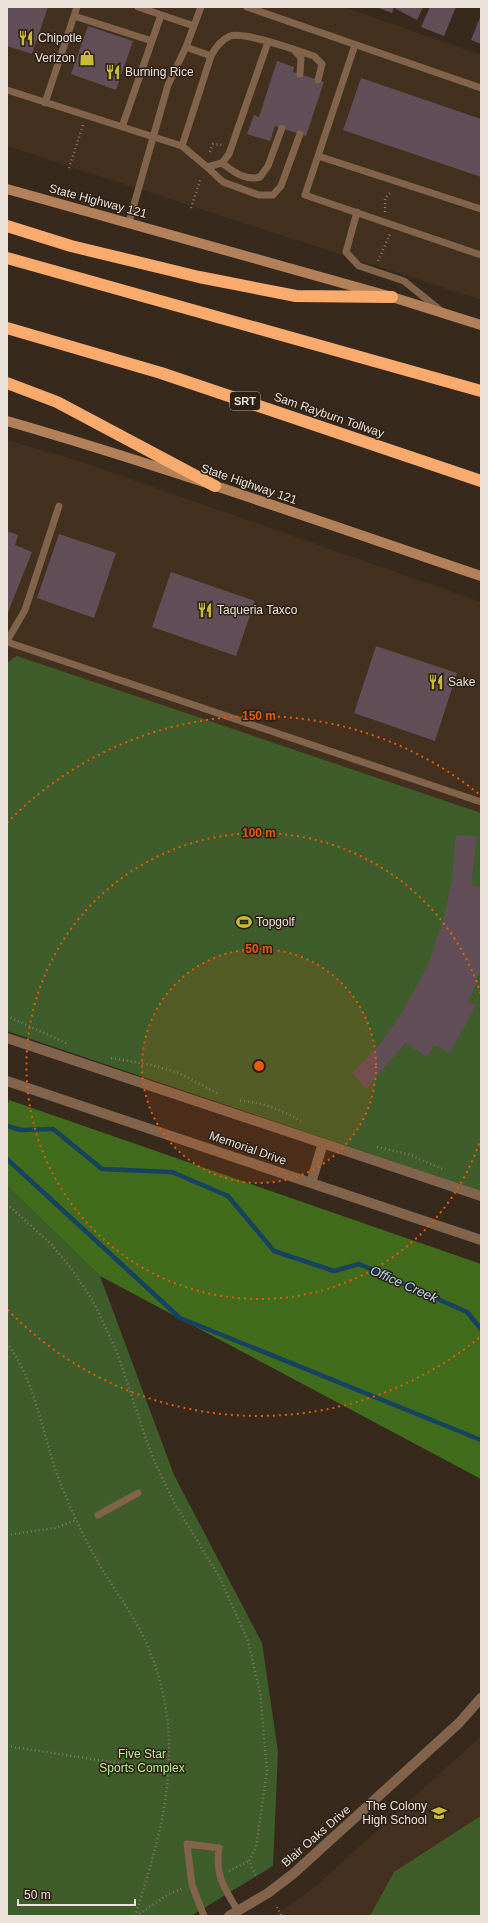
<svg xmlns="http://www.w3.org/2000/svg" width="488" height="1923" viewBox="0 0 488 1923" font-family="Helvetica,sans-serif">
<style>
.built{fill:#43301f}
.green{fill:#3f5d2a}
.forest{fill:#406c1c}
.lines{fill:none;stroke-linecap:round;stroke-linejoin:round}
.stream{stroke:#184262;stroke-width:4.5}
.building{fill:#624e57}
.path{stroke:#82776c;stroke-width:2.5;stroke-dasharray:1 3;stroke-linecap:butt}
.service{stroke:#82634b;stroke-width:7}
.tertiary{stroke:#82634b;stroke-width:10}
.secondary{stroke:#b28059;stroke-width:10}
.motorway{stroke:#f9ab6d;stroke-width:12}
.ring{fill:none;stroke:#e8590c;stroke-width:2;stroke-dasharray:2 4}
.labels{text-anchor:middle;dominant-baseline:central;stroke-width:3;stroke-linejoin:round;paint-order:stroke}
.shield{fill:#2d2014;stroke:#b2a89f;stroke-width:1}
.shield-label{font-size:11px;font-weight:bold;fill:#ebe2da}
.poi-label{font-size:12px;fill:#ebe2da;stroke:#2d2014;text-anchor:start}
.street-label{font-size:12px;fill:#ebe2da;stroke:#2d2014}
.park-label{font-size:12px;fill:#b4f48b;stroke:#2d2014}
.water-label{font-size:13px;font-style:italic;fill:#b4dafa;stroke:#2d2014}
.centre{fill:#e8590c;stroke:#2d2014;stroke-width:2}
.ring-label{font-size:12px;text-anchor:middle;font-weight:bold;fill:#e8590c;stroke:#2d2014;stroke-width:3;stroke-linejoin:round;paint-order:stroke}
</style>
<rect width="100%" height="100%" fill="#372a1d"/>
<path class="built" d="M7,7H344L481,55V300L7,146Z
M7,440L82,462L481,602V1186L7,1027Z
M479,1738H481V1916H275L315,1887Z"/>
<path class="green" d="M17,656L481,813V1191L7,1031V663L13,658Z
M7,1186L100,1276L174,1475L262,1643L278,1752L273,1866L191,1916H7Z
M479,1817H481V1916H370L394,1872Z"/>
<path class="forest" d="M9,1100L481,1264V1479L100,1276L7,1186V1107Z"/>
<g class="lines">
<path class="stream" d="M7,1126L21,1130L53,1129L102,1169L172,1172L228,1196L274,1251L334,1271L359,1264L467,1312L481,1329
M7,1159L180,1318L481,1440"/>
</g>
<path class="building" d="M7,7H48L32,54L7,46Z
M376,7H394L392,13Z
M397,7H423L417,20L396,9Z
M430,7H456L444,36L421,27Z
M481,15V44L471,40Z
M88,26L133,41L116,90L71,74Z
M277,61L294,67L293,72L324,82L306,136L275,126L270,141L247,134L254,115L259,117Z
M361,78L481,119V177L343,130Z
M7,531L18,535L15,545L32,552L7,615Z
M59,534L116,553L94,618L37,598Z
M171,572L255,601L236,656L152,627Z
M376,646L457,673L435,741L354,713Z
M456,835L477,836L471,885L481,887V968L476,980L478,981L468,1001L476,1005L450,1053L435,1045L427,1057L405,1043L366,1089L352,1073L380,1044L404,1009L426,968L443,922L452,880Z"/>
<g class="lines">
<path class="path" d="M210,152L213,144L222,145
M69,168L83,125
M191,208L201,178
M385,212V198L391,192
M378,261L390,234
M7,1016L68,1044
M111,1058L152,1065L179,1073L219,1094
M240,1101C263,1102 282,1110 301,1121
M377,1147L408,1154L442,1169
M7,1204L51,1244L71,1268L93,1301L117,1352L146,1439L156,1465L176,1506L220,1578L248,1641L260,1692L267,1771L256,1847L249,1861L257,1878
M7,1343C39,1386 43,1444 64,1492C74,1517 86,1541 99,1564C116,1593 138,1620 150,1652C187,1744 164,1826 135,1916
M7,1535L55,1528L76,1520
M7,1746L169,1771
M229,1871L249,1861
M277,1907L282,1916
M136,1916L169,1894L182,1889"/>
<path class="service" d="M138,7L194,26
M247,7L481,88
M74,16L152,41
M355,45L305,195L481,255
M186,47L211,56
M295,51L301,58L300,74
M7,90L182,146L207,167L222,163L229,154L268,42
M45,103L77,7
M122,127L161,15
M182,146L211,56C215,48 221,40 230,36C244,31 298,51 314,56L322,64L318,80
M318,156L481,209
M222,163C234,172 245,181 260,177L268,166L282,128
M207,167L223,182L259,195H273L281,186L300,134
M357,212L346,252L359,266L404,281L440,310
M129,222L168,85L186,47L201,7
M7,641L25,610L59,506
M7,642L481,802
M98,1515L138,1493
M204,1916L192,1885L187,1844L219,1848C215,1877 224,1887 238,1911"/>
<path class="tertiary" d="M7,1038L481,1196
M7,1081L481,1240
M311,1183L323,1143
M229,1916L268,1893L293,1874L459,1723L481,1698"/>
<path class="secondary" d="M7,189L392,297L481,325
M7,421C167,467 324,523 481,576"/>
<path class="motorway" d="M7,226L71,246L199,277L296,296L392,297
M7,258L481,391
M7,328L161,373L481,481
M7,383L57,402L215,486"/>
</g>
<circle cx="259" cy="1066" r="117" fill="#e8590c" fill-opacity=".12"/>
<g class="ring">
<circle cx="259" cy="1066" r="117"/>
<path d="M481 1138A233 233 0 1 1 481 994"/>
<path d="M479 1338A350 350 0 0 1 7 1309M7 823A350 350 0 0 1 479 794"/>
</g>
<defs>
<symbol id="restaurant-bare" viewBox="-9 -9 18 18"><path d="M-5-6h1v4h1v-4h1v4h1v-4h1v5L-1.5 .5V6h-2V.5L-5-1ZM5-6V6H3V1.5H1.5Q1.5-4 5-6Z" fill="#c8bb3b" stroke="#2d2014" stroke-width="2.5" paint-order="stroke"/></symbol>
<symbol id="shop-bare" viewBox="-9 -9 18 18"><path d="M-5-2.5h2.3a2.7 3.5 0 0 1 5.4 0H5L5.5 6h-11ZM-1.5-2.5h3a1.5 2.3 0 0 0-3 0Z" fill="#c8bb3b" stroke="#2d2014" stroke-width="2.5" paint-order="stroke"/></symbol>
<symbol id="stadium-bare" viewBox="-9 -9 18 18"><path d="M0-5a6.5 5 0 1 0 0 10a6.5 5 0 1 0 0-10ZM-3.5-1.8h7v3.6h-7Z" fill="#c8bb3b" stroke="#2d2014" stroke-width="2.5" paint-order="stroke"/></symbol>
<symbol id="school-bare" viewBox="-9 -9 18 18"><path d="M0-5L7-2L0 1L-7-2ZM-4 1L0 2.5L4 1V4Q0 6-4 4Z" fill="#c8bb3b" stroke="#2d2014" stroke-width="2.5" paint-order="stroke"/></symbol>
</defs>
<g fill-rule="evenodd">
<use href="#restaurant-bare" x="15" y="27" width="22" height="22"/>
<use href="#shop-bare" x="76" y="47" width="22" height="22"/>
<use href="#restaurant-bare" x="102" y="61" width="22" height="22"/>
<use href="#restaurant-bare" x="194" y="599" width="22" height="22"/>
<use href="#restaurant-bare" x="425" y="671" width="22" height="22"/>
<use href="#stadium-bare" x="233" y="911" width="22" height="22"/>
<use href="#school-bare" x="428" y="1802" width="22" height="22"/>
</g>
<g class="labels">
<rect class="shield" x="230" y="392" width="30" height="18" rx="3"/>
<g class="shield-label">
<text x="245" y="401">SRT</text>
</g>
<g class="poi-label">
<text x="38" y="38">Chipotle</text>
<text x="75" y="58" text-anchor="end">Verizon</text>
<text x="125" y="72">Burning Rice</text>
<text x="217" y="610">Taqueria Taxco</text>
<text x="448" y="682">Sake</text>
<text x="256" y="922">Topgolf</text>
<text x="427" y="1806" text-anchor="end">The Colony<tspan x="427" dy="14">High School</tspan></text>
</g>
<g class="street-label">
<text transform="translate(98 201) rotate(15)">State Highway 121</text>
<text transform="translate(329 415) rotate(19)">Sam Rayburn Tollway</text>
<text transform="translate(249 484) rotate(19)">State Highway 121</text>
<text transform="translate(248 1148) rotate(19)">Memorial Drive</text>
<text transform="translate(316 1836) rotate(-41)">Blair Oaks Drive</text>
</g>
<g class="park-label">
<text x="142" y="1754">Five Star<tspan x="142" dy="14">Sports Complex</tspan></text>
</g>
<g class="water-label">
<text transform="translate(404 1284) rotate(24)">Office Creek</text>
</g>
</g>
<circle cx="259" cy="1066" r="6" class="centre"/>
<g class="ring-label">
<text x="259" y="720">150 m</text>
<text x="259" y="837">100 m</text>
<text x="259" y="953">50 m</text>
</g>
<rect width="488" height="1923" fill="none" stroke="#ebe2da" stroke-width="16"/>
<path d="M18 1899v6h117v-6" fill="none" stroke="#ebe2da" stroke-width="2"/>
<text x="24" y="1899" font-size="12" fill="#ebe2da" stroke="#2d2014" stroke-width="3" paint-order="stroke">50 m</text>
</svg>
